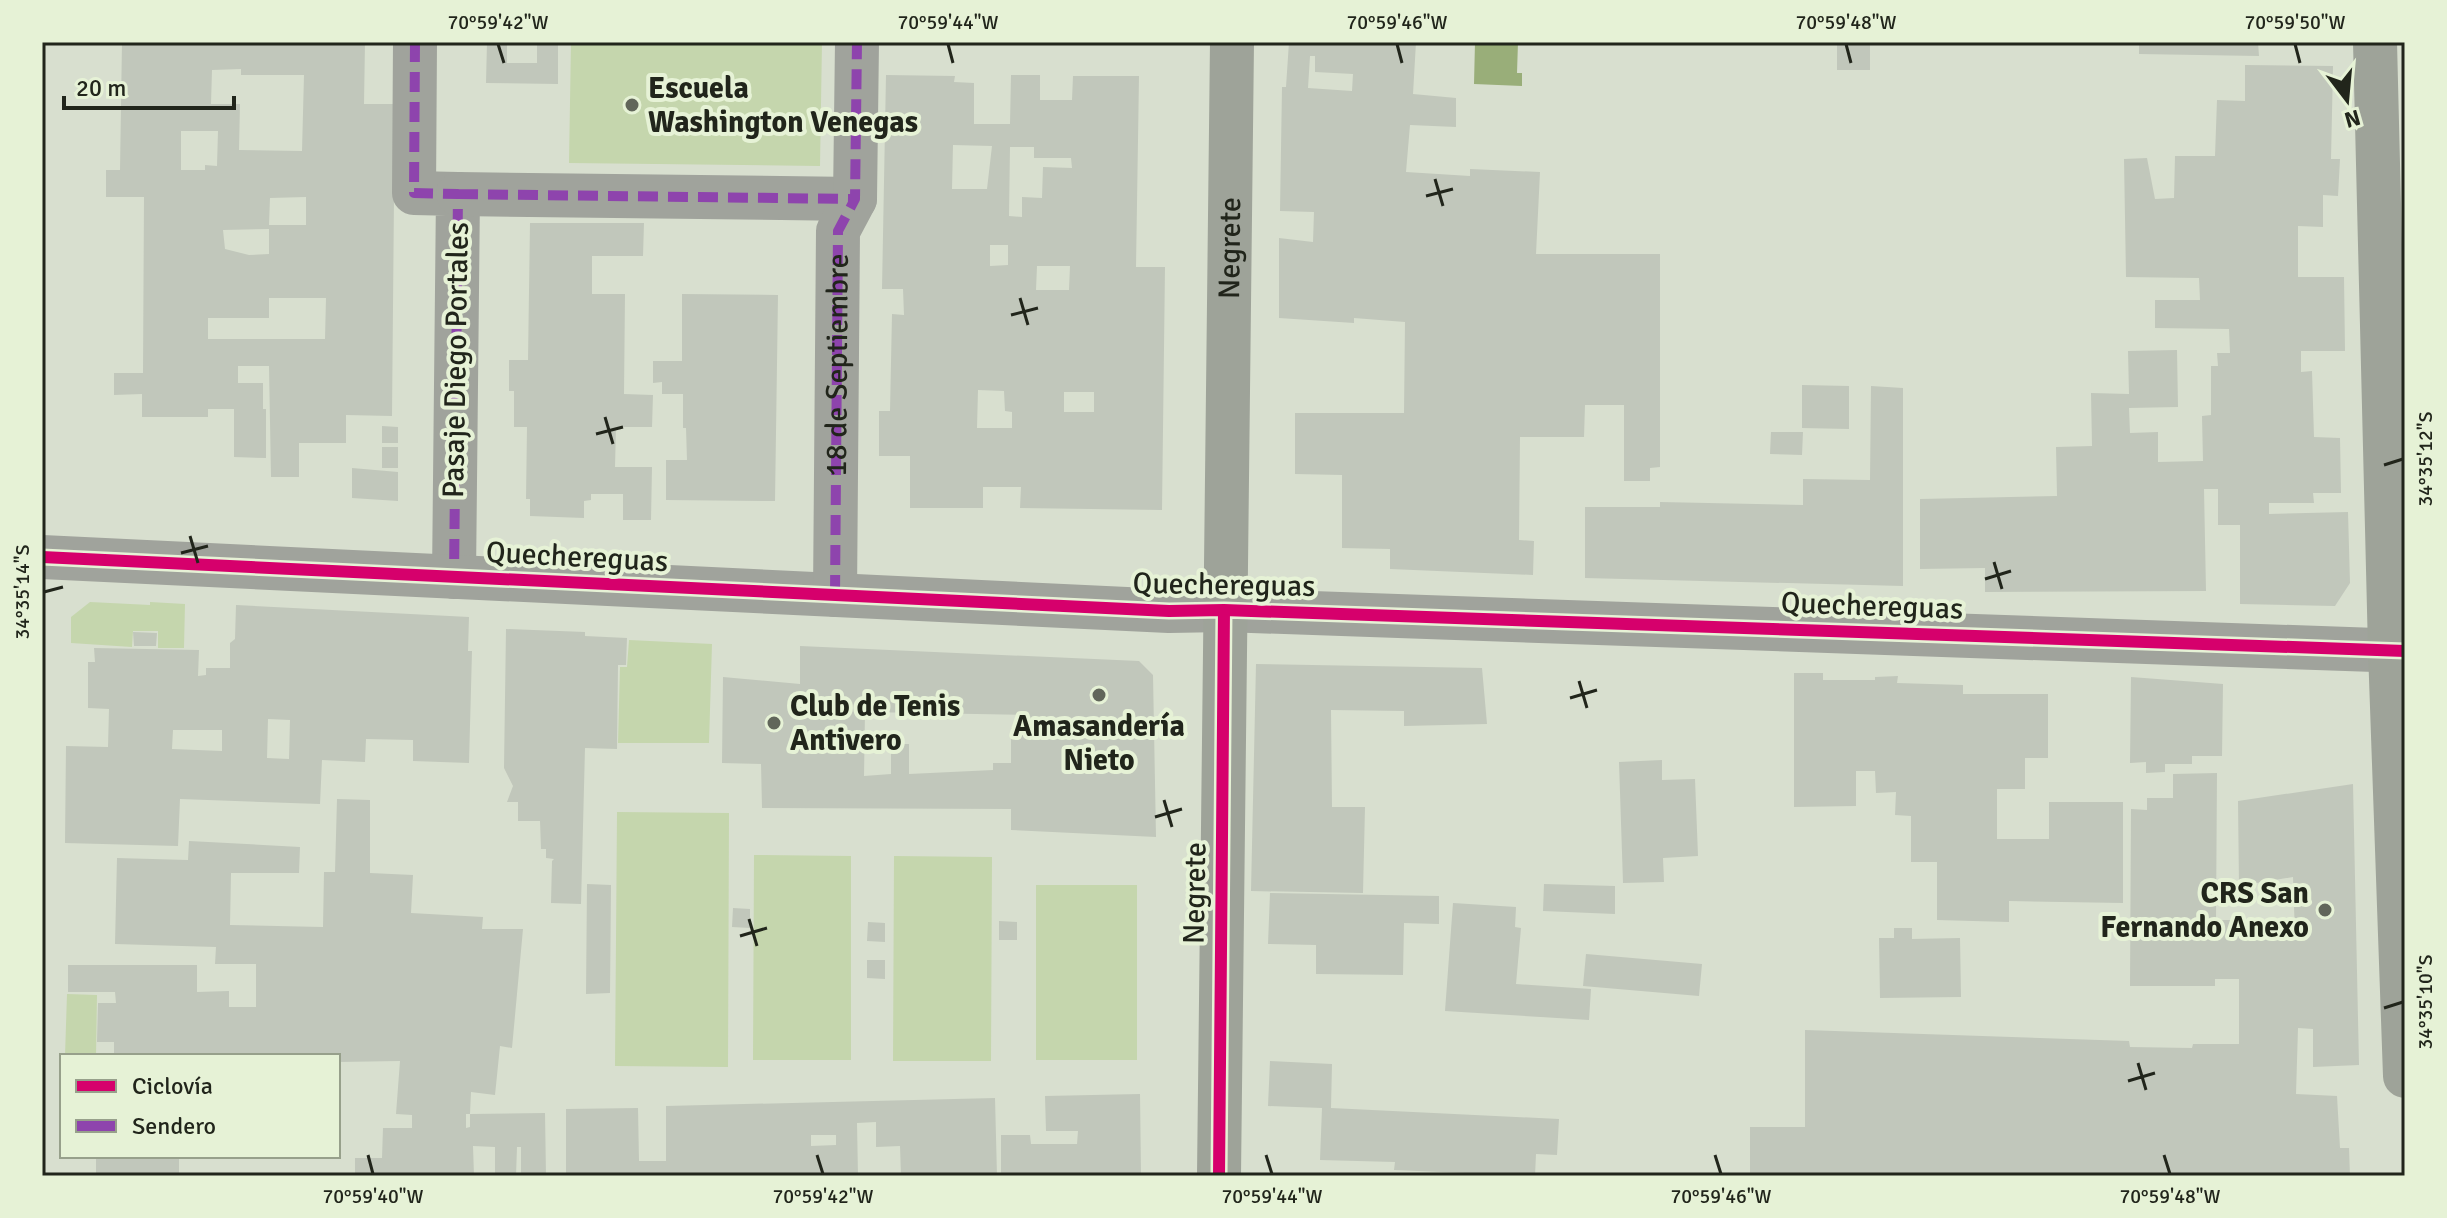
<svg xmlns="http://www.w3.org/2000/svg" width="2447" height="1218" viewBox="0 0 2447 1218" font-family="Signika,sans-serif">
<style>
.green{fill:#c5d6ad}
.water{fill:#99ae79}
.building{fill:#c1c7bb;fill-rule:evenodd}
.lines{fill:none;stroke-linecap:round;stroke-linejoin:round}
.minor{stroke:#a0a39c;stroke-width:44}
.secondary{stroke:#9ea399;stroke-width:44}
.quiet{stroke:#8e44ad;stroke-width:10;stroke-dasharray:20 10;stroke-linecap:butt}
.cycleway-casing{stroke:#e6f2d6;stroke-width:17}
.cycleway{stroke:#d6006c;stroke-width:12}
.ticks{fill:none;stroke:#21251b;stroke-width:3}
.poi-dot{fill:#61665a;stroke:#e6f2d6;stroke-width:3}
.labels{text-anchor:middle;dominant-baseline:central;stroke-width:8;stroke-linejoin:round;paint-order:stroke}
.poi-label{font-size:30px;font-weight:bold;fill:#21251b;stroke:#e6f2d6;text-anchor:start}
.street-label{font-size:30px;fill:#21251b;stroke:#e6f2d6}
.neatline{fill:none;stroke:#21251b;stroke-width:3}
.ticks-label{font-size:20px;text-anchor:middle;fill:#21251b}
</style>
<rect width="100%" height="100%" fill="#d8dfcf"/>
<path class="green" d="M571,42H822L820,166L569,163Z
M90,602L150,605V602L185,604L184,648H158V631H133L132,647L71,643V617Z
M629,640L712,644L709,743H618L620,667H627Z
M617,812L729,813L728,1067L615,1066Z
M754,855L851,856V1060H753Z
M894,856L992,857L991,1061H893Z
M1036,885H1137V1060H1036Z
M67,994L97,995L96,1056H65Z"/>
<path class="water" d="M1475,42H1518L1517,73H1522V86L1474,84Z"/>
<path class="building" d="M122,42H365L364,104H401L394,197L392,416L346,415V443H299V477H271L269,366H238V383H263V409H266V458L234,457V409H208V417H142V394L114,395V373H143L144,197H106V170H120ZM241,69V75H304L302,151L239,150L240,104H211L212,70ZM181,131H218L217,166L205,165V170H181ZM306,197V225H269L270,198ZM269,229V254L249,255L225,249L223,230ZM269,298H326L325,339H208V318H269Z
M487,42H507V63H537V42H558V84L486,83Z
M1289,42H1416L1413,94L1456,98V127L1410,125L1406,172L1470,176V169L1540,172L1536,254H1660V467L1650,468V481H1624V405H1585L1584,437H1520L1519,540L1534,541L1533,575L1390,569V549L1342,548V475L1295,474V413H1404L1405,322L1354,318V323L1279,318V238L1313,242L1314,212L1280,211L1282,87H1286ZM1310,56H1315V72L1353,74L1352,91L1308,88Z
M1837,42H1870V70H1837Z
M2139,42H2258L2259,56L2139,54Z
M2245,65L2333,66L2331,159H2340L2338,196L2323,195V227L2298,226V277H2344L2345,351H2301V372L2312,371L2314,437L2340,438L2341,493H2313L2314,503H2269V514L2348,512L2350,583L2335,606L2240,604V525H2218V489H2204L2206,591L1985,592V568L1920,569V499L2057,496L2056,447L2092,446L2091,393L2129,394L2128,351L2177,350L2178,407L2129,408L2130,433L2158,432V462L2203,461L2202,416L2211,415V366H2218L2217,353H2230L2229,329L2155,328V300H2200L2199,278L2126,277L2124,159L2147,158L2155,199L2174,198L2175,156H2215L2217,100L2245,101Z
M886,75L955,76L954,82L974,83V124H1010L1011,75H1040V100H1072L1073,76H1139L1136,267H1165L1162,510L1020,508L1021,487H983V508H910V456H879V411H890L892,314L904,315L903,289H882ZM953,145L992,146L987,189H952ZM1010,147H1034V158H1071L1072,168L1043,167L1042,198L1022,197V217L1009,216ZM990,245H1008V265L990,266ZM1037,266H1070L1069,290H1036ZM978,390L1004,391L1005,411L1012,412V428H977ZM1064,392H1094V412H1064Z
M530,223H644L643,256H592V294H625L624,394L653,395L652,427H616L615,467H652L651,520H623V494H591V500L584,501V518L530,516V499H526L527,427H514V391H509V360H528Z
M682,294L778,295L775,501L666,500V460H687L686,428H683V394H662V382L653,383V361H682Z
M1802,385L1849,386V429L1802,428Z
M1871,386L1903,388V586L1585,578V507H1660V502L1803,505V479L1870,480Z
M382,426L398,427V443H382Z
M1771,432H1803L1802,455L1770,454Z
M382,447H398V468H382Z
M352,468L398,472V501L352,498Z
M236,605L469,617L468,651H472L469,763L413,761V740L366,739L365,762L322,760L320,804L180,799L178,846L65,843L66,746L108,747L109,709L88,708V662H95L94,648L199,650L198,676L206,675V668H230V643L235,639ZM268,719L290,720L289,759L267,758ZM173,730H222V751L172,749Z
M506,629L585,632V636L627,638L626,665H618L617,749L585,748L581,904L551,903L552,861L554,859L546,858V849H541L540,821H518V802H507L513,786L504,768Z
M133,632L157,633L156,646H134Z
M800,646L1139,661L1153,675L1156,837L1011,830V809L762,808L761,764L722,763L723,677L800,684ZM865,712L1028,715V729L1011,728V763H993V770L909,774V744H891V774L864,776Z
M1256,664L1482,668L1487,724L1404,726V711L1331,710L1332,807H1365L1363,893L1251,891Z
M1794,673H1823V680H1875V677L1898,676L1897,683L1963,685V694H2048V758H2025V789H1997V839H2049V802H2123V903L2009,901V922L1937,920V862H1911V816L1895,815L1896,792L1876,793L1875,771H1856V806L1794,807Z
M2131,677L2223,684L2222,756H2192V764H2165V772L2146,773V762L2130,763Z
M1662,760V780L1695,779L1698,856L1663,858L1664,882L1623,883L1619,762Z
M2217,773L2216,920H2239V937L2295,935L2293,877L2239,886L2238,801L2353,784L2359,1065L2313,1067V1029L2298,1028L2296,1094L2337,1096L2340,1148H2349L2350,1176H1750V1127H1805V1030L2129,1041L2130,1047L2192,1048L2193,1044H2239V979H2215V986H2130L2131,809L2147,810V798H2173V774Z
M337,799L370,800V873L413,875L411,913L483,917L482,929H523L512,1048L500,1046L495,1095L471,1092L470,1114H466V1128L470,1127V1114L545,1113L546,1176H521V1147H517L516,1176H495V1147L473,1146L474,1176H355V1158H382L383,1128H412V1115L396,1114L400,1061L338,1062V1056H114V1042H97L98,1003H116L115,992H68V965H197V992L229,991V1007H256V964H215L216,947L115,944L117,858L188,860L189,841L300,847L299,873H231L230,925L323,927L324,872H335Z
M587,884L611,885L610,993L586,994Z
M1544,884L1615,886V914L1543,911Z
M1270,893L1439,896V924L1404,923L1403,975L1316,974V945L1268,944Z
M1453,903L1516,907L1515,927L1521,928L1516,984L1591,989L1589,1020L1445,1011Z
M733,908L750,909V928L732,927Z
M999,921L1017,922V940H999Z
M868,922L885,923V942L867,941Z
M1894,928H1912V939L1960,938L1961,997L1880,998L1879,938H1894Z
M1586,954L1702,964L1699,996L1583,986Z
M867,960H885V979L867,978Z
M1270,1061L1332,1064L1331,1108L1559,1119L1557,1155L1536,1154L1535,1176L1394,1170L1395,1162L1320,1160L1322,1108L1268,1106Z
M1140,1094L1141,1176H1001V1135H1030L1031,1144H1077L1078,1131H1046L1045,1096Z
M995,1098L997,1176H901L900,1146L876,1147V1122L857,1123L858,1176H566V1109L638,1108L639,1161H666V1106ZM811,1135H836V1145L811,1146Z
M96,1156H179V1176H96Z"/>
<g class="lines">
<g class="minor">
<path d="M415,42L414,193L458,194L454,577"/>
<path d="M458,194L855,199"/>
<path d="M42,557L1169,611L1224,610L2405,651"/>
<path id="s1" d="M835,595L838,231L855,199L857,42"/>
</g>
<g class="secondary">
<path d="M2375,42L2390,650L2405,1076"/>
<path id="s2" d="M1219,1176L1232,42"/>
</g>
<path class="quiet" d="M415,42L414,193L458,194L454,577
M458,194L855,199
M835,595L838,231L855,199L857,42"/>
<defs>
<path id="cycleway" d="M42,557L1169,611L1224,610L2405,651
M1219,1176L1224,610"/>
</defs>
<use href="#cycleway" class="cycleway-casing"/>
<use href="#cycleway" class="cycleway"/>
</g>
<path class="ticks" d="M498,44L504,63M948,44L953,63M1397,44L1402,63M1846,44L1851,63M2295,44L2300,63M1435,179L1443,206M1426,196L1453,189M1020,298L1028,325M1011,315L1038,308M605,417L613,444M596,434L623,427M2384,465L2403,459M190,536L198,563M181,553L208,546M1994,562L2002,589M1985,579L2011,571M44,592L63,587M1579,681L1587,708M1570,698L1597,690M1164,800L1172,827M1155,817L1182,809M749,919L757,946M740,936L767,928M2384,1008L2403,1002M2138,1063L2146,1090M2128,1081L2155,1073M368,1155L373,1174M817,1155L823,1174M1266,1155L1272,1174M1715,1155L1721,1174M2164,1155L2170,1174"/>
<g class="poi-dot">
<circle cx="632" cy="105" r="8"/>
<circle cx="1099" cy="695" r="8"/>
<circle cx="774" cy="723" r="8"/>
<circle cx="2325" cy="910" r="8"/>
</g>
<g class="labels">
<g class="poi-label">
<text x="648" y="88">Escuela<tspan x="648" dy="34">Washington Venegas</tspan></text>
<text x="790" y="706">Club de Tenis<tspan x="790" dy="34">Antivero</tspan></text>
<text x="1099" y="726" text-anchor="middle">Amasandería<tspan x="1099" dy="34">Nieto</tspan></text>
<text x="2309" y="893" text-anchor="end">CRS San<tspan x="2309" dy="34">Fernando Anexo</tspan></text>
</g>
<g class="street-label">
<text stroke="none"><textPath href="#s2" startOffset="928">Negrete</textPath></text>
<text transform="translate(456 360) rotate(-89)">Pasaje Diego Portales</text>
<text stroke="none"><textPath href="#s1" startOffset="230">18 de Septiembre</textPath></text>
<text transform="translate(577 557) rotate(3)">Quechereguas</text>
<text transform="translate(1224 585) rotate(1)">Quechereguas</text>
<text transform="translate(1872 606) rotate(2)">Quechereguas</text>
<text transform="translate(1195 893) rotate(-89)">Negrete</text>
</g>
</g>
<rect width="2447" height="1218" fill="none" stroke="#e6f2d6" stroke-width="88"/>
<rect x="60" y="1054" width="280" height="104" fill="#e6f2d6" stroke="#97a08b" stroke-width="2"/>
<rect x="76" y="1080" width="40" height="12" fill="#d6006c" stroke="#97a08b" stroke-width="2"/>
<text x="132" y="1094" font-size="24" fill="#21251b">Ciclovía</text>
<rect x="76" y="1120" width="40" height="12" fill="#8e44ad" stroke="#97a08b" stroke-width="2"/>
<text x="132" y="1134" font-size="24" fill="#21251b">Sendero</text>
<g transform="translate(2347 100) rotate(164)" stroke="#e6f2d6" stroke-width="6" paint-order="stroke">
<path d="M0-6L14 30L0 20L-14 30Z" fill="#21251b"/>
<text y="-12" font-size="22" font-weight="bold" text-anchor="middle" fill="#21251b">N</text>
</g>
<path d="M64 96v12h170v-12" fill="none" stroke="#21251b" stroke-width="4"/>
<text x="76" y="96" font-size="24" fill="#21251b" stroke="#e6f2d6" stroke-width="6" paint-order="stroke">20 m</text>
<rect x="44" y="44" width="2359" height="1130" class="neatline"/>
<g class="ticks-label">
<text x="498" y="29">70°59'42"W</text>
<text x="948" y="29">70°59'44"W</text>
<text x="1397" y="29">70°59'46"W</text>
<text x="1846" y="29">70°59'48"W</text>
<text x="2295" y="29">70°59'50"W</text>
<text transform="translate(2425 459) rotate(-90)" y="7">34°35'12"S</text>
<text transform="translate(22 592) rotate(-90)" y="7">34°35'14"S</text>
<text transform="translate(2425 1002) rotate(-90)" y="7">34°35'10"S</text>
<text x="373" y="1203">70°59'40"W</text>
<text x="823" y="1203">70°59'42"W</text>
<text x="1272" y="1203">70°59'44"W</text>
<text x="1721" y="1203">70°59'46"W</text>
<text x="2170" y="1203">70°59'48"W</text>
</g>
</svg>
